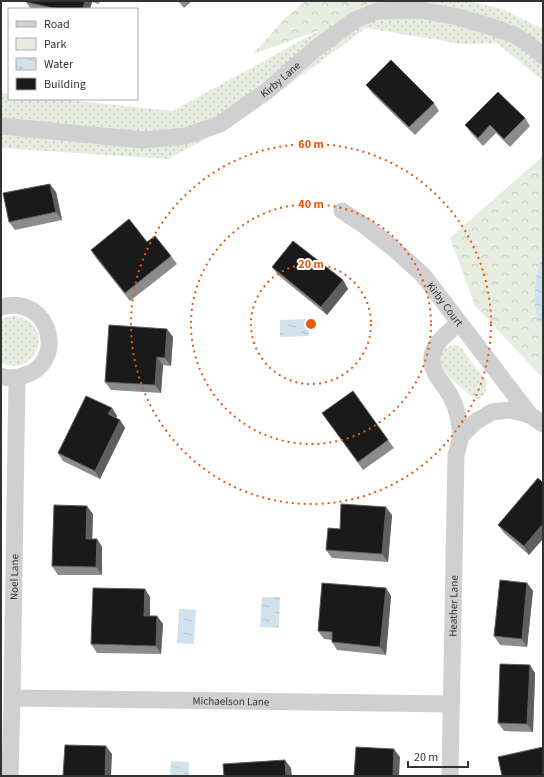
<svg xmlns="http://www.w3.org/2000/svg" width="544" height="777" viewBox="0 0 544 777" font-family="'Source Sans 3',sans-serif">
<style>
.green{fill:url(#green-dots)}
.forest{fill:url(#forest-crowns)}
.water{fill:url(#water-ripples)}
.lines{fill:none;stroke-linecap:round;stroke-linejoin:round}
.minor{stroke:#d0d0d0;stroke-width:17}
.wall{fill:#8c8c8c}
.shaded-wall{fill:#5f5f5f}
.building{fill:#1a1a1a;stroke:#5f5f5f}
.ring{fill:none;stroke:#e8590c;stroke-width:2;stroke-dasharray:2 4}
.labels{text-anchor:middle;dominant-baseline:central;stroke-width:4;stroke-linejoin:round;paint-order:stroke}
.street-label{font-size:11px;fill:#333;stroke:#fff}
.centre{fill:#e8590c;stroke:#fff;stroke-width:2}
.ring-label{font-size:12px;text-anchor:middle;font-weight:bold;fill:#e8590c;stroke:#fff;stroke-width:4;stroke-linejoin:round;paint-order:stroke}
</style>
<defs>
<pattern id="green-dots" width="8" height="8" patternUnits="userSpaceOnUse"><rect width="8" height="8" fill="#e6ecdf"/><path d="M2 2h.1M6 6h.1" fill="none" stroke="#c6cbc0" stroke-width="1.8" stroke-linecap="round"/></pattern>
<pattern id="forest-crowns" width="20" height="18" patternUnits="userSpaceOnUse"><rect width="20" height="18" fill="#e6ecdf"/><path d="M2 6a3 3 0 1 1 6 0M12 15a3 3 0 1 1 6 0" fill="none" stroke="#c6cbc0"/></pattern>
<pattern id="water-ripples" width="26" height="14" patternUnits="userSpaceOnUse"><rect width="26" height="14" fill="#cfe2ee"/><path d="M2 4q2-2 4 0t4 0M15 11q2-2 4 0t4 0" fill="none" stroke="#b2c2cd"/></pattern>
</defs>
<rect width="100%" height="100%" fill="#fff"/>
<path class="green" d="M373,1H468L502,9L543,29V81L497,43L461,44L366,28L244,118L168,159L1,148V93L9,94V99H59L173,111Z
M15,316C59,324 35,381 1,362V320L7,317Z
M453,345H457L462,349L486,381V392L479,399C468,396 462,388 454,381C441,369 430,353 453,345Z"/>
<path class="forest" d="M306,1H373L323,29L253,54L285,18Z
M543,156V256L539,266L535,283V298L537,315L543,329V378L475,306L450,238Z"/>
<path class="water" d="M543,256V329C541,324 538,319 537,315C532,296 535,274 543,256Z
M309,319V336L280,337V320Z
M262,597H280L279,628L260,627Z
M179,609L196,610L194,644L177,643Z
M171,761L189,762V776H170Z"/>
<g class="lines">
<g class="minor">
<path id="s1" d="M1,126L143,140L186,136L220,124L267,91L315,49L355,20L377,11L421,10L458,17L492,27L514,35L526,42L543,56"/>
<path id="s2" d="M342,211L365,226L393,248L423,275L530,415"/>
<path d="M1,307C51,294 67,362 25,375C17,378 9,379 1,376"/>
<path d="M459,323C442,337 422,352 437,376C442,383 447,389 451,397C458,409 459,422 461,436"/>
<path id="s3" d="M12,698L451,704"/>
<path id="s4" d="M10,776L12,698L17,378"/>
<path id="s5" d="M450,776L456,455L461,436L475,422L492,412L510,410L530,415L543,424"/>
</g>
</g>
<path class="wall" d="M26,1H100L99,4L92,2L90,9H31L26,2Z
M178,1H192L184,8Z
M366,85L434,103L439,111L415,135L372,93Z
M525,118L530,126L510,147L496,133L483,146L471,133L465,125Z
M56,192L62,220L15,230L9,222Z
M147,242L171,256L177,264L130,301L96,258L91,250Z
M272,267L343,280L348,289L327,315L278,275Z
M167,329L173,337L171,366L163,365L161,393L111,390L105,382Z
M353,391L394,448L363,470L322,413Z
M112,408L117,416L116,418L120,420L125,428L100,479L63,461L58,453Z
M538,478L529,555L504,533L498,525Z
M93,514L92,539H97L102,547V575H58L52,566Z
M392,515L388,562L332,558L326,550L340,529Z
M527,583L533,591L527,647L500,645L494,636Z
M386,588L391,596L386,655L337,650L332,642V640L324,639L318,631Z
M150,597V616H157L163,624L161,654L97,653L91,644Z
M535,673L533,732L504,731L498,723Z"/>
<path class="shaded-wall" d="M85,1H91L92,2L90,9H83Z
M50,184L56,192L62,220L56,212Z
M343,280L348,289L327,315L321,307Z
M167,329L173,337L171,366L165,358Z
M157,357L163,365L161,393L155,385Z
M112,408L117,416L114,423L108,414Z
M120,420L125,428L100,479L95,471Z
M87,506L93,514L92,547L86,539Z
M386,507L392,515L388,562L382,554Z
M543,524V539L529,555L524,546Z
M97,539L102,547V575L96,567Z
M527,583L533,591L527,647L522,639Z
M386,588L391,596L386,655L380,647Z
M145,589L150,597V624L144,616Z
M157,616L163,624L161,654L156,646Z
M530,665L535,673L533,732L527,724Z
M106,746L112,754L111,776H105Z
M394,749L400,757L399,776H393Z
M285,760L291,768L292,776H286Z"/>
<path class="building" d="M26,1H85L83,9H58L26,2Z
M391,60L434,103L409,127L366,85Z
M498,92L525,118L504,139L490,125L478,138L465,125Z
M50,184L56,212L9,222L3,193Z
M129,219L147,242L155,236L171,256L125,293L91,250Z
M293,241L343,280L321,307L272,267Z
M109,325L167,329L165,358L157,357L155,385L105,382Z
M353,391L388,440L358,462L322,413Z
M86,396L112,408L108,414L120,420L95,471L58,453Z
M538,478L543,483V524L524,546L498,525Z
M341,504L386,507L382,554L326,550L328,528L340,529Z
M54,505L87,506L86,539H97L96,567L52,566Z
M500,580L527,583L522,639L494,636Z
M322,583L386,588L380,647L332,642V632L318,631Z
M93,588L145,589L144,616H157L156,646L91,644Z
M500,664L530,665L527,724L498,723Z
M65,745L106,746L105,776H63Z
M356,747L394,749L393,776H354Z
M543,747V776H502L498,757Z
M285,760L286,776H224L223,764Z"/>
<g class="ring">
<circle cx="311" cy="324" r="60"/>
<circle cx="311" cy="324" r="120"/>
<circle cx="311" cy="324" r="180"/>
</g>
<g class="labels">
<g class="street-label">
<text stroke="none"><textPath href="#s1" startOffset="297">Kirby Lane</textPath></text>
<text stroke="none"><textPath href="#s2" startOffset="140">Kirby Court</textPath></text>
<text stroke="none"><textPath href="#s4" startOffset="199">Noel Lane</textPath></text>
<text stroke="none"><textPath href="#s5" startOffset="170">Heather Lane</textPath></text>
<text stroke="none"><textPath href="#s3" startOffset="219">Michaelson Lane</textPath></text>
</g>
</g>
<circle cx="311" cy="324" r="6" class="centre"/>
<g class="ring-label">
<text x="311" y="148">60 m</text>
<text x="311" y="208">40 m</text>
<text x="311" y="268">20 m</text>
</g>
<rect width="544" height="777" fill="none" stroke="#333333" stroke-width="4"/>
<rect x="8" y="8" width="130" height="92" fill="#ffffff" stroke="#adadad"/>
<rect x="16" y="21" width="20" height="6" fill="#d0d0d0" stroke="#adadad"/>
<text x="44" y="28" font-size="12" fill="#333333">Road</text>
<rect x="16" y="38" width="20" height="12" fill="#e6ecdf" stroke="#adadad"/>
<text x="44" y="48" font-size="12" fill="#333333">Park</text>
<rect x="16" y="58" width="20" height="12" fill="url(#water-ripples)" stroke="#adadad"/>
<text x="44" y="68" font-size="12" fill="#333333">Water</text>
<rect x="16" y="78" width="20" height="12" fill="#1a1a1a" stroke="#adadad"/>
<text x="44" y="88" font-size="12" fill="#333333">Building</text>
<path d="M408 761v6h60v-6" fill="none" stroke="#333333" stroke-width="2"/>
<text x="414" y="761" font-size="12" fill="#333333" stroke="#ffffff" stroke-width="3" paint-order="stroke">20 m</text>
</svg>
